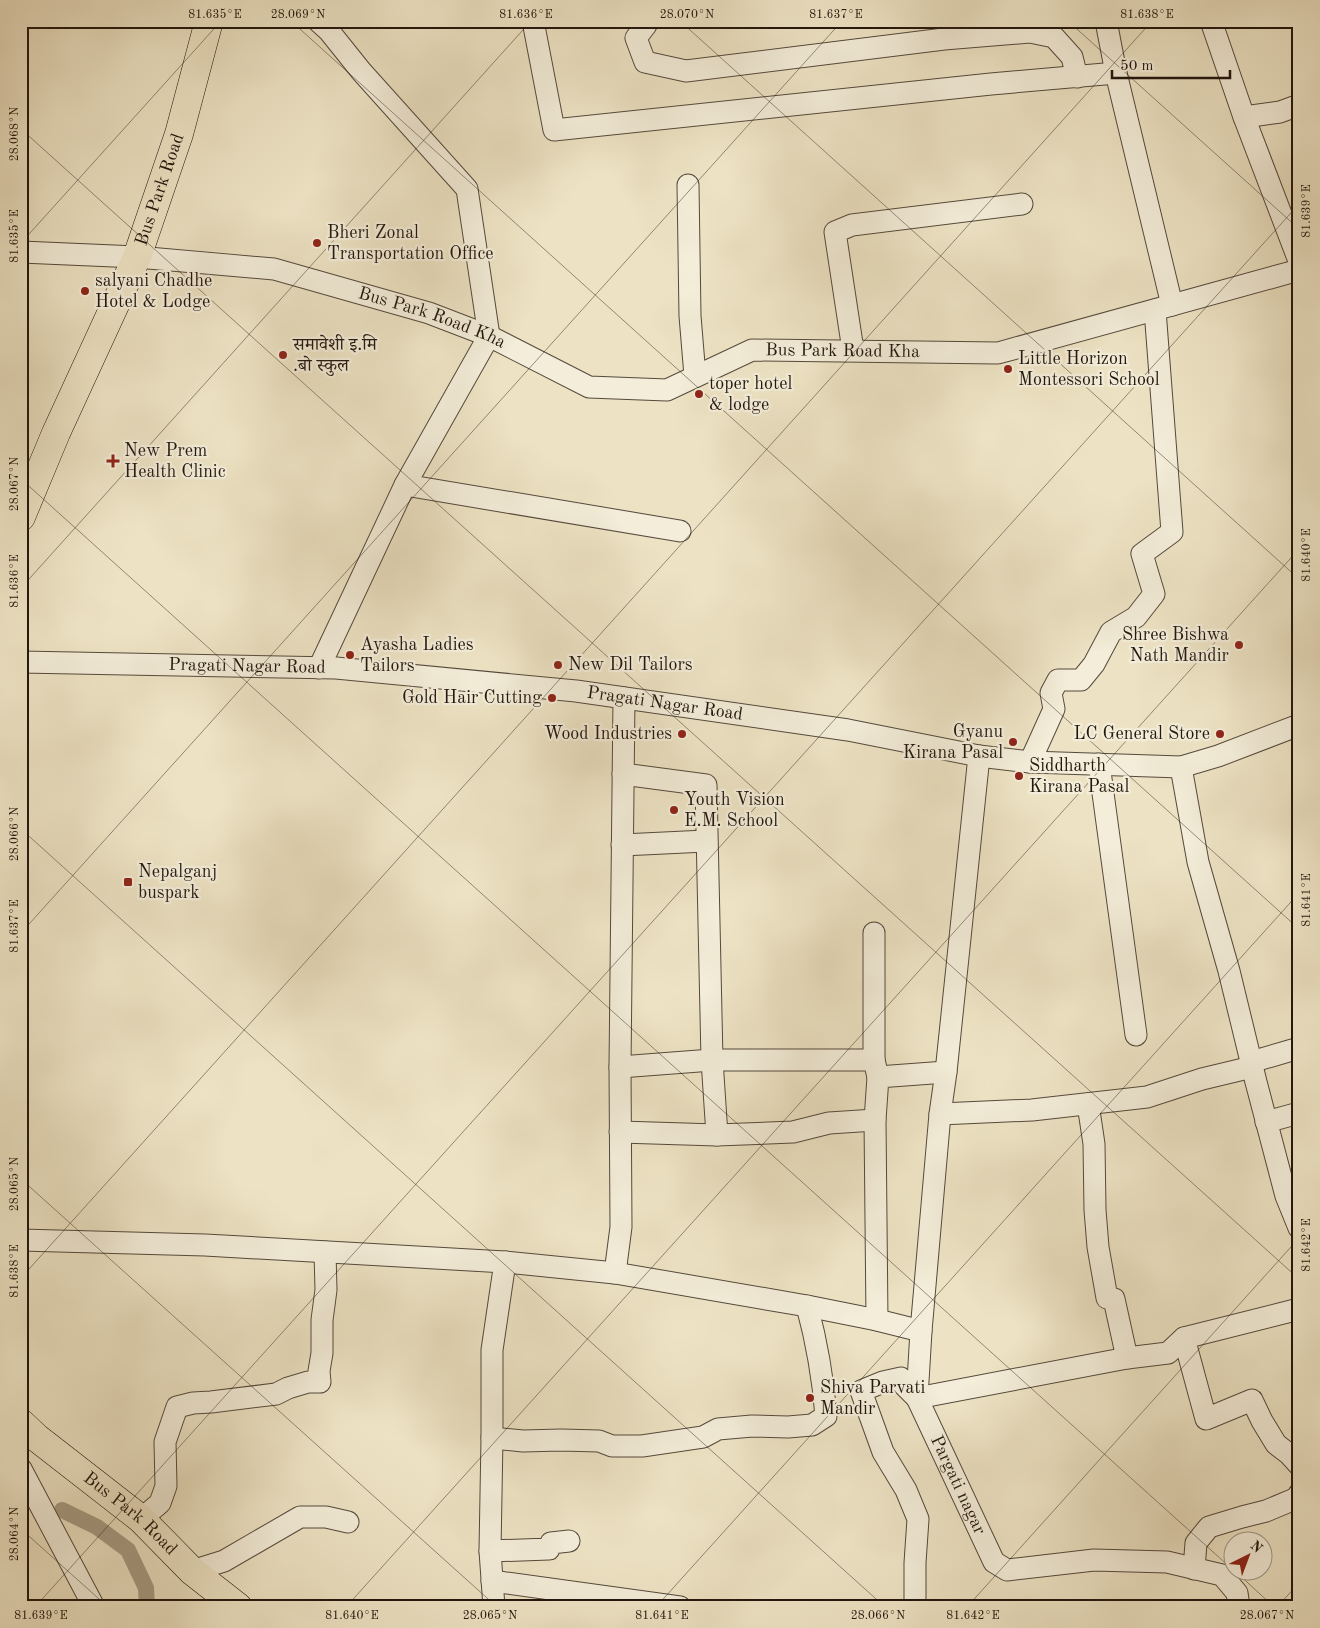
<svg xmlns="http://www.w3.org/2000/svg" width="1320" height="1628" viewBox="0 0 1320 1628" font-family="'Old Standard TT','Noto Serif Devanagari',serif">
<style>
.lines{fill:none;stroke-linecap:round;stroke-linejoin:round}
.canal{stroke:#a89d86;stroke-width:16}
.minor-casing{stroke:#55493c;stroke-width:23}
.major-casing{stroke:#22160e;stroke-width:29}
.minor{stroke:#f3edd9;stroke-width:21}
.major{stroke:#ede3c4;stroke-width:28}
.ticks{fill:none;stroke:#22160e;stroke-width:1;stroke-opacity:0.45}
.poi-dot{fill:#8f2418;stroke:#f3edd9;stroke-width:2}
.labels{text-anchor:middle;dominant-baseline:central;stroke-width:4.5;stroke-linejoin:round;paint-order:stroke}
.street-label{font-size:18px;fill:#22160e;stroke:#f3edd9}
.poi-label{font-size:18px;fill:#22160e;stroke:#f3edd9;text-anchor:start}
.neatline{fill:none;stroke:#22160e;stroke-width:2}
.ticks-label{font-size:12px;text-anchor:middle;fill:#22160e}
</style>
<rect width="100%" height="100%" fill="#ede3c4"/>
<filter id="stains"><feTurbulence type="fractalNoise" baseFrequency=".004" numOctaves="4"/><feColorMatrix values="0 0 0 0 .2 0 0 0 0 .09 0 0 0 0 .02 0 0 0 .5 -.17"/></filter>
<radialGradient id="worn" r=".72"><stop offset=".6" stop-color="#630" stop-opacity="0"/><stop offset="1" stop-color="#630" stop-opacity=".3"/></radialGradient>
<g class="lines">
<path class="canal" d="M62,1510L97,1527L128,1550L146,1588L147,1607"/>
<defs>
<g id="minor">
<path d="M318,21L329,31L361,71L467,189L489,336L405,485L319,668"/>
<path d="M533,21L554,130L991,84L1116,73"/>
<path d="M646,21V25L636,38L645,62L686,71L944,39L1030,32L1054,37L1072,57L1077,77"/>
<path d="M1106,21L1116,73L1172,305"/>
<path d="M1211,21L1244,117L1299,261"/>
<path d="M1244,117L1280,112L1299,105"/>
<path d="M688,185L690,316L695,376"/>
<path id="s1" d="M21,252L137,257L274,269L429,313L489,336L589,387L667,390L752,350L998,353L1299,270"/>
<path d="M853,350L835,232L852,225L1022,204"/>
<path d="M405,485L680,531"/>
<path id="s2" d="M21,662L336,668L576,691L848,730L979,756L1030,762L1181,767L1218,756L1299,725"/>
<path d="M1030,762L1054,709L1051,693L1058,680H1081L1094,664L1111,632L1136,617L1154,594L1142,554L1172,532L1155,310"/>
<path d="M1099,764L1136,1035"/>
<path d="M1181,767L1198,862L1229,971L1256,1082L1286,1196L1299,1228"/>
<path d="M623,774L706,785L712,1060L717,1135"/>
<path d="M622,845L706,841"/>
<path d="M874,933V1060"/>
<path d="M1251,1062L1299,1048"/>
<path d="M620,1067L712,1060H874L878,1077"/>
<path d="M1088,1104L1094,1144L1095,1210L1098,1247L1107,1298L1114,1299L1127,1358"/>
<path d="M940,1114L1032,1110L1147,1097L1202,1079L1252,1067"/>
<path d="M1266,1122L1299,1113"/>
<path d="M620,1132L717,1135L793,1132L829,1123L875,1120"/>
<path id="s3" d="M21,1240L205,1245L505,1262L615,1273L807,1306L877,1320L921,1331L917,1398L994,1562L1007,1570L1094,1560L1167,1562L1222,1575L1237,1593L1239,1607"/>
<path d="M615,1273L621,1227L620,1067L624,698"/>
<path d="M877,1320L875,1120L878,1077L946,1072"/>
<path d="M921,1331L940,1114L946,1072L979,756"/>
<path d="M1184,1338L1206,1419L1252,1400L1262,1421L1276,1444L1289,1454L1299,1465"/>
<path d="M492,1438L523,1441L561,1440L599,1441L612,1446H642L703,1437L718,1429L752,1426L788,1427L812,1425L826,1416C823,1378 817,1343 807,1306"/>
<path d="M21,1469L94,1607"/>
<path d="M141,1519L160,1503L166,1486L165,1442L177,1407L193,1403L211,1402L276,1394L288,1388L308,1382H320L319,1371L322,1353V1320L326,1290L325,1252"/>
<path d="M490,1551L549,1549L551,1543L569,1541"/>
<path d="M1194,1569L1196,1543L1209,1527L1242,1517L1266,1511L1297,1498L1299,1494"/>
<path d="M192,1571L224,1561L300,1517H326L348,1522"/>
<path d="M492,1581L680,1607"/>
<path d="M494,1607L490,1551L492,1438V1350L505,1262"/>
<path d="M915,1607V1563L918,1519L906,1490L883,1452L861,1391L883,1382L901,1378L904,1385L917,1398L1127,1358L1168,1353L1184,1338L1299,1309"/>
</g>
<g id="major">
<path id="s4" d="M21,517L56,433L137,257L179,134L209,21"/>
<path id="s5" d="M21,1423L37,1438L141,1519L192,1571L238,1607"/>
</g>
</defs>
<use href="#minor" class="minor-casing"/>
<use href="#major" class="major-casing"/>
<use href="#minor" class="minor"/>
<use href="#major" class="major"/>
</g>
<path class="ticks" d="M291,21L1299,929M680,21L1299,579M1068,21L1299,229M21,129L1299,1279M21,243L221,21M21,479L1232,1569M21,588L531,21M21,829L885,1607M21,933L842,21M21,1179L497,1607M21,1278L1152,21M21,1529L108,1607M1234,1570L1274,1607M35,1607L1299,204M346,1607L1299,549M656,1607L1299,893M967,1607L1299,1238M1277,1607L1299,1583"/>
<g class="poi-dot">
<circle cx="317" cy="243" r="5"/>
<circle cx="85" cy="291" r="5"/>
<circle cx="283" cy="355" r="5"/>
<circle cx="1008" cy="369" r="5"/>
<circle cx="699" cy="394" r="5"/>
<path d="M110.5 453.5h5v5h5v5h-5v5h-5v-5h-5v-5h5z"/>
<circle cx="1239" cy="645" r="5"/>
<circle cx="350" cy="655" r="5"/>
<circle cx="558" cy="665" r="5"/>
<circle cx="552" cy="698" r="5"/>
<circle cx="682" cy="734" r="5"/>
<circle cx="1220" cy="734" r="5"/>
<circle cx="1013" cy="742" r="5"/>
<circle cx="1019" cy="776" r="5"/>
<circle cx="674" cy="810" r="5"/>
<rect x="123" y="877" width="10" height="10" rx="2.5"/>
<circle cx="810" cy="1398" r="5"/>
</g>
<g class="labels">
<g class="street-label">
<text stroke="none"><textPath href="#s4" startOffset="356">Bus Park Road</textPath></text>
<text stroke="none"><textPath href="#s1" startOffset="419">Bus Park Road Kha</textPath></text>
<text stroke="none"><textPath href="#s1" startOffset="854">Bus Park Road Kha</textPath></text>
<text stroke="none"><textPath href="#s2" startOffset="226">Pragati Nagar Road</textPath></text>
<text stroke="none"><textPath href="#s2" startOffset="646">Pragati Nagar Road</textPath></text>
<text stroke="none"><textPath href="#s3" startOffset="1070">Pargati nagar</textPath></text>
<text stroke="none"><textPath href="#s5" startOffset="142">Bus Park Road</textPath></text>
</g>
<g class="poi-label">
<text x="327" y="233">Bheri Zonal<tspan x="327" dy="21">Transportation Office</tspan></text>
<text x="95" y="281">salyani Chadhe<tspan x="95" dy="21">Hotel &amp; Lodge</tspan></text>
<text x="293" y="345">समावेशी इ.मि<tspan x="293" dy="21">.बाे स्कुल</tspan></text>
<text x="1018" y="359">Little Horizon<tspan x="1018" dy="21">Montessori School</tspan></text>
<text x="709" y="384">toper hotel<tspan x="709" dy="21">&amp; lodge</tspan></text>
<text x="124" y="451">New Prem<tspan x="124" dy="21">Health Clinic</tspan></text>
<text x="1229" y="635" text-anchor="end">Shree Bishwa<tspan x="1229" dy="21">Nath Mandir</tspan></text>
<text x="360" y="645">Ayasha Ladies<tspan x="360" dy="21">Tailors</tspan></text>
<text x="568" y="665">New Dil Tailors</text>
<text x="542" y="698" text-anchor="end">Gold Hair Cutting</text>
<text x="1003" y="732" text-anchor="end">Gyanu<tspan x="1003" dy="21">Kirana Pasal</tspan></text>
<text x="672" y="734" text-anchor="end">Wood Industries</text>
<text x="1210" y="734" text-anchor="end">LC General Store</text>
<text x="1029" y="766">Siddharth<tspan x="1029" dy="21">Kirana Pasal</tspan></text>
<text x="684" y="800">Youth Vision<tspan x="684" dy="21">E.M. School</tspan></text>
<text x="138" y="872">Nepalganj<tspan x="138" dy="21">buspark</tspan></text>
<text x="820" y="1388">Shiva Parvati<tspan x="820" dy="21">Mandir</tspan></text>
</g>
</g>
<rect width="1320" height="1628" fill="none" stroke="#ede3c4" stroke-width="55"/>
<g transform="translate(1248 1556) rotate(42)"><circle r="24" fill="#f3edd9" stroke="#9f9788"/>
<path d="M0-4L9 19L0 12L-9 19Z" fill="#8f2418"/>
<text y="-8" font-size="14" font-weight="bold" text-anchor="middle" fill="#22160e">N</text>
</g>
<path d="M1112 70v8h118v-8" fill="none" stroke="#22160e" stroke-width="2.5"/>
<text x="1120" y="70" font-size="15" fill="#22160e" stroke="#f3edd9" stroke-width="4" paint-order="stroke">50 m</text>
<rect x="28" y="28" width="1264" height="1572" class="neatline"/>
<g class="ticks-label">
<text x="215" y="18">81.635°E</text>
<text x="298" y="18">28.069°N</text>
<text x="526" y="18">81.636°E</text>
<text x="687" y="18">28.070°N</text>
<text x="836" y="18">81.637°E</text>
<text x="1147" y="18">81.638°E</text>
<text transform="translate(14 134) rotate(-90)" y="4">28.068°N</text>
<text transform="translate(1306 211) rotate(-90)" y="4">81.639°E</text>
<text transform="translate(14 236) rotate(-90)" y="4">81.635°E</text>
<text transform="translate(14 484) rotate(-90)" y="4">28.067°N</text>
<text transform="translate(1306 555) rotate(-90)" y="4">81.640°E</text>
<text transform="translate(14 581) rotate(-90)" y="4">81.636°E</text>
<text transform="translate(14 834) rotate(-90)" y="4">28.066°N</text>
<text transform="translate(1306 900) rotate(-90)" y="4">81.641°E</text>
<text transform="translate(14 926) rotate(-90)" y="4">81.637°E</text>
<text transform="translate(14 1184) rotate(-90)" y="4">28.065°N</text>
<text transform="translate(1306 1245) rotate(-90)" y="4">81.642°E</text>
<text transform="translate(14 1271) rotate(-90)" y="4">81.638°E</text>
<text transform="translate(14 1534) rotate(-90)" y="4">28.064°N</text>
<text x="41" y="1619">81.639°E</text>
<text x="352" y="1619">81.640°E</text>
<text x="490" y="1619">28.065°N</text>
<text x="662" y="1619">81.641°E</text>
<text x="878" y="1619">28.066°N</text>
<text x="973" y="1619">81.642°E</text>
<text x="1267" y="1619">28.067°N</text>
</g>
<rect width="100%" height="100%" filter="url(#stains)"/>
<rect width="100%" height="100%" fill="url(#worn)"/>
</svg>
